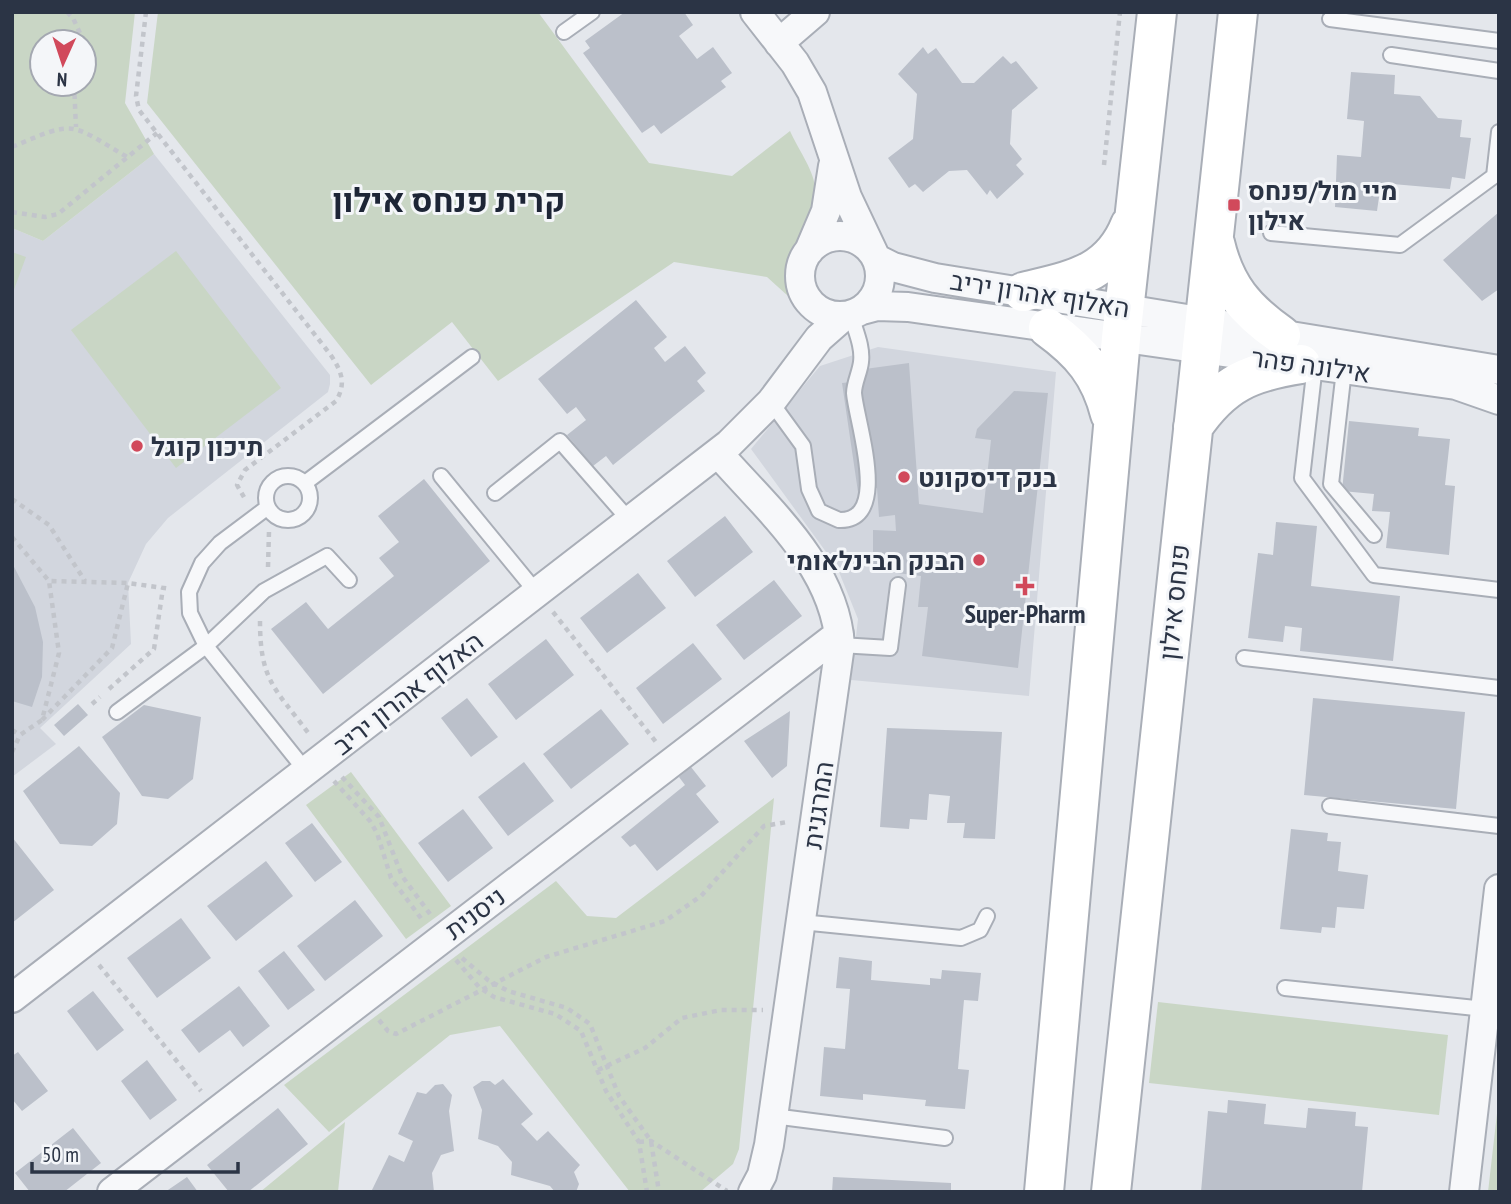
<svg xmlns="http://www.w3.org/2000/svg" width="1511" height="1204" viewBox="0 0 1511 1204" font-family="'PT Sans Narrow',Heebo,sans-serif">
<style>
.built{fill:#d2d6de}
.green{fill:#c9d6c5;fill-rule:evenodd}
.building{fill:#bbc0ca}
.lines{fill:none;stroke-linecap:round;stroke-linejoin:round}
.lane-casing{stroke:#a9aeb7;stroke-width:18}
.street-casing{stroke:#a9aeb7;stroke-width:32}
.secondary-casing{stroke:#a9aeb7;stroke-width:42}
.path{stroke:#c2c5cb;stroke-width:4.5;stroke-dasharray:5 5;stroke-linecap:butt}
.lane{stroke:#f7f8fa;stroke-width:14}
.street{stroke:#f7f8fa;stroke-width:28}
.secondary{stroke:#fff;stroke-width:38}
.poi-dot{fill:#d1495b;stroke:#f4f6f9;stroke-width:2.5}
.labels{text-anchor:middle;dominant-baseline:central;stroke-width:6;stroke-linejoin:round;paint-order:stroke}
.poi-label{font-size:26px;font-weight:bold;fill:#2b3445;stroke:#f4f6f9;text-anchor:start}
.street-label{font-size:26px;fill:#2b3445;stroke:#f4f6f9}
.district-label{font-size:33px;font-weight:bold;fill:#1d2536;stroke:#f4f6f9}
</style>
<rect width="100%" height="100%" fill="#e4e7ec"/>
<path class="built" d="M154,154L330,375V384L328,392L168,518L146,544L128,583L131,644L40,728L56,744L12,777V228L43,241Z
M878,347L1056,372L1029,696L851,680L858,619L837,567L751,449L820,366Z"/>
<path class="green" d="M12,12H135L125,103L154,154L43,241L12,228ZM42,42H84V84H42Z
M158,12H538L649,163L732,176L790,131C797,147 813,169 815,186C818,226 782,247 788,296L767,277L674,262L498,381L452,322L371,385L147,103Z
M176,251L281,388L176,468L71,330Z
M12,252L26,257L12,295Z
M351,772L451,906L406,939L306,805Z
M774,798L739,1149L733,1164L700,1192H630L500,1026L450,1035L329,1132L284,1085L556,881L587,916L616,918Z
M1158,1002L1448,1035L1439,1115L1149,1083Z
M1499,1096V1192H1488Z
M345,1122L338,1192H260Z"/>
<path class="building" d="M625,12H684L693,25L679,36L697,59L713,47L732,73L721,81L726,87L661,134L654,125L642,133L583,53L590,48L585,41Z
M923,47L928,54L936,48L962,83H974L1003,56L1011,64L1016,61L1038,88L1012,110L1010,144L1022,159L1016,165L1024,174L997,199L990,190L987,195L967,170L949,171L923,192L915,184L909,188L888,158L913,139L917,94L898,74Z
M1351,72L1395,75L1394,94L1420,96L1438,118L1462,120L1460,137L1471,138L1465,179L1452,177L1450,189L1381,183L1377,211L1335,207L1337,155L1361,157L1364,121L1347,119Z
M1499,212V289L1482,301L1443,260Z
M636,300L667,337L654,348L665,362L685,346L706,373L697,381L705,391L613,465L606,456L593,466L567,435L586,420L576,407L567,414L538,379Z
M909,363L919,504L983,513L991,440L975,438L977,429L1014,391L1048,393L1018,668L922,656L928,607H918L921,576L873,570V530L896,531L895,515L879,517L877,488L858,492L842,383L852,382L850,371Z
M1349,421L1419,428L1418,436L1450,439L1445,485L1455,486L1449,555L1386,548L1390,512L1372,511L1374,494L1342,491Z
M424,479L490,561L323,694L271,629L306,602L328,629L394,576L379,558L399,542L378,516Z
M725,516L753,552L695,597L667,561Z
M1276,522L1317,526L1311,586L1400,596L1393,661L1300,651L1302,628L1285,626L1283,642L1248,638L1258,553L1273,555Z
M12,563L35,607L43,642L42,677L32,707L12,701Z
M638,573L666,608L607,653L580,618Z
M774,580L802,616L744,660L716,625Z
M546,639L574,675L516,720L488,684Z
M693,643L722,679L663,724L636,688Z
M467,698L498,737L471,757L441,718Z
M1313,698L1465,712L1456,809L1304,795Z
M78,704L88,715L64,736L54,725Z
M144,705L201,717L193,779L168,799L142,796L102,737Z
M601,709L629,744L571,789L543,754Z
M790,711L787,766L772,778L744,741Z
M887,728L1002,732L995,839L963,838L965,823H947L950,796L929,794L927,820L910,819L909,829L880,827Z
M79,746L120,793L117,824L92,846L60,844L23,791Z
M524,762L554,801L508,836L478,797Z
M691,767L706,786L696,794L719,822L657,871L635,844L630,847L621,837L685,785L679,777Z
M463,809L493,848L448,882L418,843Z
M312,823L342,862L315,882L285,843Z
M1291,829L1328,833L1327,841L1341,842L1338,871L1368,875L1364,909L1337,907L1335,928L1322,927L1321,933L1280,929Z
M12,837L54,890L12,923Z
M266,861L293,896L236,941L207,906Z
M355,900L383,936L325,981L297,946Z
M181,918L211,958L157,998L127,958Z
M284,951L315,990L288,1010L258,971Z
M839,957L872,961L871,980L930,985V978L941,979L942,970L981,973L978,1001L964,1000L958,1069L969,1070L965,1109L925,1106L926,1100L863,1094V1100L820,1096L824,1047L845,1049L850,989L836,988Z
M239,986L270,1026L243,1047L230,1030L199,1053L181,1030Z
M93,991L124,1030L97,1051L67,1011Z
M18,1052L48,1091L22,1111L12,1099V1056Z
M147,1060L177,1100L150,1120L121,1081Z
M503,1079L533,1114L521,1124L537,1141L548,1131L580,1165L574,1172L579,1184L576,1192H555L550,1186L511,1175L512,1162L498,1146L478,1139L482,1110L473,1087L482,1081H490L495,1085Z
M443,1084L452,1095L449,1111L454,1151L441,1155L432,1173L434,1192H371L389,1155L404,1162L413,1141L398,1134L417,1092L426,1094L435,1085Z
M1228,1100L1266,1104L1264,1124L1306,1128L1308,1108L1356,1112L1355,1126L1368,1127L1362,1192H1201L1208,1111L1227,1113Z
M278,1108L308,1144L248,1192H229L207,1165Z
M73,1128L101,1163L64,1192H30L15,1173Z
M187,1177L198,1192H165Z
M833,1177L951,1183V1192H832Z"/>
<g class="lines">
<defs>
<path id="lane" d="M1330,19L1499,41
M564,32L592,12
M1391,55L1499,71
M1271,233L1400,245L1494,176L1499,132
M1315,365L1302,478L1374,575L1499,590
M1344,370L1331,484L1374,535
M771,402L803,446L809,489L819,511L839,520C892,522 856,421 854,393C854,383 860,372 861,362C863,346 855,330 851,315
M266 498a22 22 0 1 1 44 0a22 22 0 1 1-44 0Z
M441,476L537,593
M305,483L472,357
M495,493L560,441L630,521
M268,507L220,543L202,563L189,592L190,613L206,646L306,771
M840,645L890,648L898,585
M1244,658L1499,688
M117,712L206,646L264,591L327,556L349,580
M1330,806L1499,826
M801,922L961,938L980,930L987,916
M1285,988L1485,1009
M773,1116L945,1138"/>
<path id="street" d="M755,12L795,63L812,92L847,197L874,254
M779,43L815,12
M800 276a40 40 0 1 1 80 0a40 40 0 1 1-80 0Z
M809,251L826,211L833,166
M877,259L893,267L935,278L1499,370
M862,310L877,306L908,307L1456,385L1499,400
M718,453C767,509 835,566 840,645L769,1145L762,1175L753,1192
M12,998L729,444L771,402L819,338L844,316
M112,1192L839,634
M1464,1192L1499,889"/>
<path id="secondary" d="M1215,243C1225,286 1245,310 1281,335
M1023,292C1071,280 1110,275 1130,225
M1048,328C1081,352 1100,374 1110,414
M1193,427C1223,383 1250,372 1301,364
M1044,1192L1121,338L1157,12
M1111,1192L1238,12"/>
</defs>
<use href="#lane" class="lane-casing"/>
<use href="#street" class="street-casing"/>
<use href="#secondary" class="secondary-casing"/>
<path class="path" d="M67,12L73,18L84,42
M146,12L136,96L139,110L330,354C341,370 347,383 336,401L245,470L237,485L245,499
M84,43V60
M74,84L76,127
M12,147C76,120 68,122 127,157
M1104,165L1120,12
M12,212L45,217L58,214L157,133
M12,499L49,525L85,581
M12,537L49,581L128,583L171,589
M268,567L269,531
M553,612L656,742
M260,621C260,681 275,688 309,734
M109,689L154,649L163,588
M92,704L100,697
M42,720L112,648L128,583
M12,730L20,735
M12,752L20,735L42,720L59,653L49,581
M342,777L379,817L402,876L430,914
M334,781L370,821L377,833L391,878L423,921
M462,958L488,980L508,991L567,1008L590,1024L619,1096L651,1141L659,1192
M456,960L479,987L494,997L555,1014L581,1031L606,1091L639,1142L647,1192
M99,965L201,1091
M379,1020L388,1031L396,1034L546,957L665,921L701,896L764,826L787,822
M598,1070L645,1048L682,1018L721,1010H763
M639,1142L651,1141L727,1191"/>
<use href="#lane" class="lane"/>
<use href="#street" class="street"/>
<use href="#secondary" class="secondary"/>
</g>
<g class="poi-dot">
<rect x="1227" y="198" width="14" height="14" rx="3.5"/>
<circle cx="137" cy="446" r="7"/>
<circle cx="904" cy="477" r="7"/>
<circle cx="979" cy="560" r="7"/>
<path d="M1021.5 575.5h7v7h7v7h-7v7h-7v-7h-7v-7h7z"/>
</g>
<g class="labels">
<g class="poi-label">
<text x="1248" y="190">מיי מול/פנחס<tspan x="1248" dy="30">אילון</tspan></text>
<text x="151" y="446">תיכון קוגל</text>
<text x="918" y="477">בנק דיסקונט</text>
<text x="965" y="560" text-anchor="end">הבנק הבינלאומי</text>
<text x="1025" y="613" text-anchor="middle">Super-Pharm</text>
</g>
<g class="street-label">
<text transform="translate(1040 294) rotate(9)">האלוף אהרון יריב</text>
<text transform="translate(1311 365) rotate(8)">אילונה פהר</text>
<text transform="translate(1174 602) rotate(-84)">פנחס אילון</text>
<text transform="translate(408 693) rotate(-38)">האלוף אהרון יריב</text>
<text transform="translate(818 805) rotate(-82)">המרגנית</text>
<text transform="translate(475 913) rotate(-37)">ניסנית</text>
</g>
<g class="district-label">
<text x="449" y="199">קרית פנחס אילון</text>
</g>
</g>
<rect width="1511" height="1204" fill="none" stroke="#2b3445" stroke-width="28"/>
<g transform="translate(63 63) rotate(183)"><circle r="33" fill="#f4f6f9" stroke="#a4a8b1" stroke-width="2"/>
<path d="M0-5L12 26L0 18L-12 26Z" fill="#d1495b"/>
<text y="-10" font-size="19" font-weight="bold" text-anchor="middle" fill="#2b3445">N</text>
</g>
<path d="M32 1162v10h206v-10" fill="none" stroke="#2b3445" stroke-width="3.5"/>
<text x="42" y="1162" font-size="21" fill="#2b3445" stroke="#f4f6f9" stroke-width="5" paint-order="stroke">50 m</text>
</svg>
